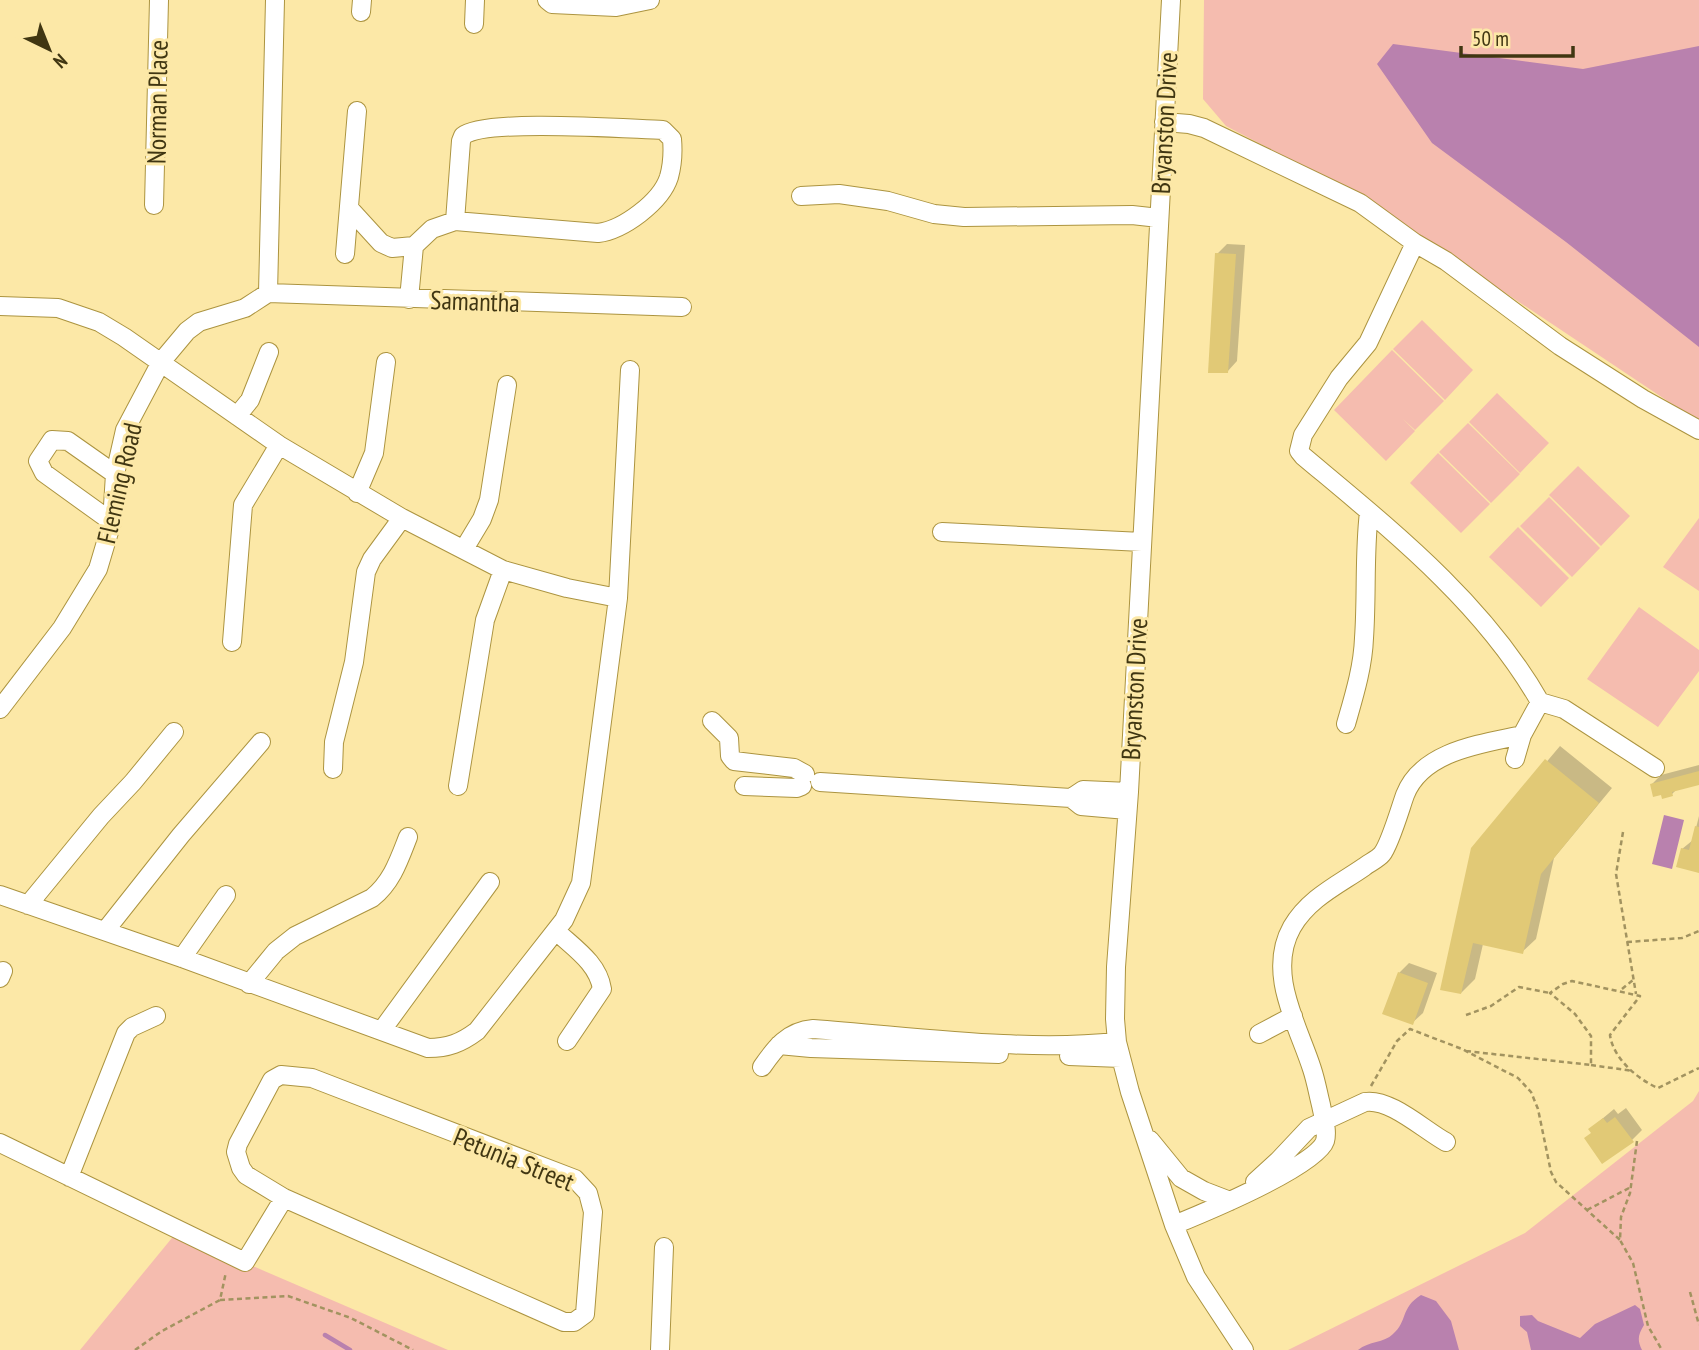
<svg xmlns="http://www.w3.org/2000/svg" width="1699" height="1350" viewBox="0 0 1699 1350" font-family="'PT Sans Narrow',sans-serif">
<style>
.green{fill:#f5bcaf}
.water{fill:#b981ae}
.shadow{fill:#0003}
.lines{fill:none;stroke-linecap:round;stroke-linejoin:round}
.stream{stroke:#b981ae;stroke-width:4.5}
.building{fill:#e1c976}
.minor-casing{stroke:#ac9440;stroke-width:20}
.path{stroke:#a29360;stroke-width:2.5;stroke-dasharray:5 3.5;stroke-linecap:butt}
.minor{stroke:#fff;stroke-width:18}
.labels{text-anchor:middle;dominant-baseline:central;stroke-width:6;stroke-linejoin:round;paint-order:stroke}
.street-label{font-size:26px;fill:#403612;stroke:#fce8a7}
</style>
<rect width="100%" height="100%" fill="#fce8a7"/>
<path class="green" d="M1204,0H1699V422L1360,196L1226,126L1203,99Z
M1422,320L1473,370L1445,400L1393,349Z
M1392,350L1444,401L1415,430L1403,419L1415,431L1386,461L1334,410Z
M1497,393L1549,443L1520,473L1469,422Z
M1468,423L1520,474L1491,503L1439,452Z
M1438,453L1490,504L1461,533L1410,483Z
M1578,466L1630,516L1601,546L1549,495Z
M1549,497L1600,548L1572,577L1520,526Z
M1699,518V591L1663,567Z
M1518,527L1569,578L1541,607L1489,557Z
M1639,607L1699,650V671L1658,727L1587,679Z
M1699,1091V1350H1288L1525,1233L1693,1101Z
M176,1233L448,1350H80Z"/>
<path class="water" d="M1393,44L1583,69L1699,46V347L1566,242L1432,143L1377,64Z
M1664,815L1684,820L1672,869L1652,864Z
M1421,1295L1436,1301L1451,1321L1459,1350H1358C1369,1341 1384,1343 1393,1334C1408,1321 1400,1308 1421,1295Z
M1635,1305L1640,1309L1644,1325C1638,1335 1637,1340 1642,1350H1531L1527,1332L1520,1326V1316L1532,1315L1538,1321L1580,1338L1595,1324Z"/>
<path class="shadow" d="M1227,244L1245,245L1237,361L1227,372L1217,254Z
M1560,746L1612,788L1554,858L1536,939L1522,952L1483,944L1475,979L1461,993L1473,849Z
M1699,765V783L1678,788L1672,794L1652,784L1661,775Z
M1699,816V871L1682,849L1693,840Z
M1409,963L1437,973L1423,1013L1412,1023L1399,973Z
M1626,1108L1642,1130L1632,1140L1593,1132L1590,1129L1614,1109L1618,1114Z"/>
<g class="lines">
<path class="stream" d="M325,1335L350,1350"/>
</g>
<path class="building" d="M1215,253L1236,254L1228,373H1208Z
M1545,759L1599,803L1541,874L1523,954L1473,943L1461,994L1440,990L1471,848Z
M1699,771V785L1672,792L1673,796L1662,799L1661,795L1653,797L1650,784Z
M1695,826L1699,827V873L1676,867L1681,848L1689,850Z
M1398,972L1428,983L1413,1025L1382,1014Z
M1615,1117L1634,1142L1602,1164L1584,1138L1591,1133L1588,1129L1603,1118L1607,1123Z"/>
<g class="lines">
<defs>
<path id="minor" d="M547,0L552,4L616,7L650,0
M1171,0L1129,792L1116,967L1115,1019L1117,1042L1130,1092L1174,1225L1196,1277L1244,1350
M361,12L362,0
M474,24L475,0
M1164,122L1189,124L1204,128L1360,203L1415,243L1446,261L1560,346L1643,399L1699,430
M801,196L839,194L888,201L934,214L964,217L1132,215L1159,218
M154,205L159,0
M349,208L381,243L392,248L414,246L432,229L455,221L598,233C623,230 661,202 669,177C672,166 673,150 672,139L663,130C628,129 485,118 463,136L461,141L455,221
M1415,243L1368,343L1339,378L1303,435L1299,451L1303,456C1390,529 1483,602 1540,702L1564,709L1655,768
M345,254L357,111
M268,293L682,307
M268,293L275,0
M409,299L414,246
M0,306L58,308L99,322L124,337L279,445L402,518L503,570L567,588L618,598
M237,416L250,400L269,352
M357,493L374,453L386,362
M112,522L44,473L38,461L52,440L68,441L115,474
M942,532L1142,542
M464,549L482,519L489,500L507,385
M232,642L243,505L279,445
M0,709L62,628L98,569L112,522L115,474L125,430L161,362L187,331L199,322L245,308L268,293
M712,721L729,738L730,756L734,761L794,768L805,774
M1346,724C1354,696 1363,667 1364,638C1367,596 1364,554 1369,512
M1515,759L1522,735L1540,702
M333,769L334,742L354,662L366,572L372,559L402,518
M820,782L1071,798L1083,790L1129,792
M458,786L485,620L503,570
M744,786L797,788L802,786
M1071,798L1081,806L1127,810
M0,895L182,958L428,1048C448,1048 461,1043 477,1031L564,920L581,883L618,598L630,370
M28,905L101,816L133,782L174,732
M105,931L181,835L261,742
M556,931C574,948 598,963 602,989L567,1041
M182,958L226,895
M0,978L3,971
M249,984L276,951L295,936L372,898C392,882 399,860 408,837
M382,1030L490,882
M1259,1034L1293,1016
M779,1045L811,1048L999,1054
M1069,1056L1121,1058
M762,1067C775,1048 788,1031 813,1029C911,1036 1020,1052 1117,1042
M281,1075L312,1078L575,1179L588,1193L593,1212L585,1314L574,1322H564L284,1198L246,1175L241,1168L236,1152L238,1144L272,1080Z
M1150,1140L1181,1178L1204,1191L1230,1201
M0,1143L245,1262L284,1198
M69,1177L126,1033L132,1027L156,1016
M1255,1182L1278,1161L1309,1128L1365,1102C1390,1098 1424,1130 1446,1142
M1174,1225C1201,1214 1317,1166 1325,1141C1328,1130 1323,1116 1321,1105C1318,1093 1316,1081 1312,1069C1298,1025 1266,973 1292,927C1309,898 1338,885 1364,867C1369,863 1378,859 1382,854C1390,844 1400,809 1405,795C1422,751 1481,744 1522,735
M660,1350L664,1247"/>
</defs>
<use href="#minor" class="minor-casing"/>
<path class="path" d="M1623,832L1616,874L1636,994
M1627,942L1682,938L1699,931
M1622,989L1633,980
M1466,1015L1491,1006L1519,987L1550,993
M1466,1051L1591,1065V1036L1575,1014L1550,993L1563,984L1572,981L1640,996L1610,1035C1613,1058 1637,1079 1658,1088L1699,1068
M1591,1065L1633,1071
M1371,1086L1397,1041L1410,1029L1462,1049L1518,1078L1531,1092L1538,1109L1551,1172L1556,1182L1620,1240
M1637,1141L1630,1193L1621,1217L1620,1240L1633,1263L1648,1326L1662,1350
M1587,1210L1631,1187
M1690,1292L1699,1325
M220,1300L288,1296L351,1318L413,1350
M135,1350L162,1331L220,1300L226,1272"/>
<use href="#minor" class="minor"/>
</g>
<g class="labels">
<g class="street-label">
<text transform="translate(157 102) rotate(-89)">Norman Place</text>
<text transform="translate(1164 123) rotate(-87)">Bryanston Drive</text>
<text transform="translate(475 301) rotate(2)">Samantha</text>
<text transform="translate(119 483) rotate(-77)">Fleming Road</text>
<text transform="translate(1134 689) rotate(-87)">Bryanston Drive</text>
<text transform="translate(514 1159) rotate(22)">Petunia Street</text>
</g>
</g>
<g transform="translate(49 49) rotate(137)" stroke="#fce8a7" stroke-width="5" paint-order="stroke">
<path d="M0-5L12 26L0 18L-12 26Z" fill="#403612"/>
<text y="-10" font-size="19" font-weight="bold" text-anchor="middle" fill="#403612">N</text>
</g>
<path d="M1461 46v10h112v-10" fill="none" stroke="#403612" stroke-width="3.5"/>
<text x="1472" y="46" font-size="21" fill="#403612" stroke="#fce8a7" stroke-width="5" paint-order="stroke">50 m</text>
</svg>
